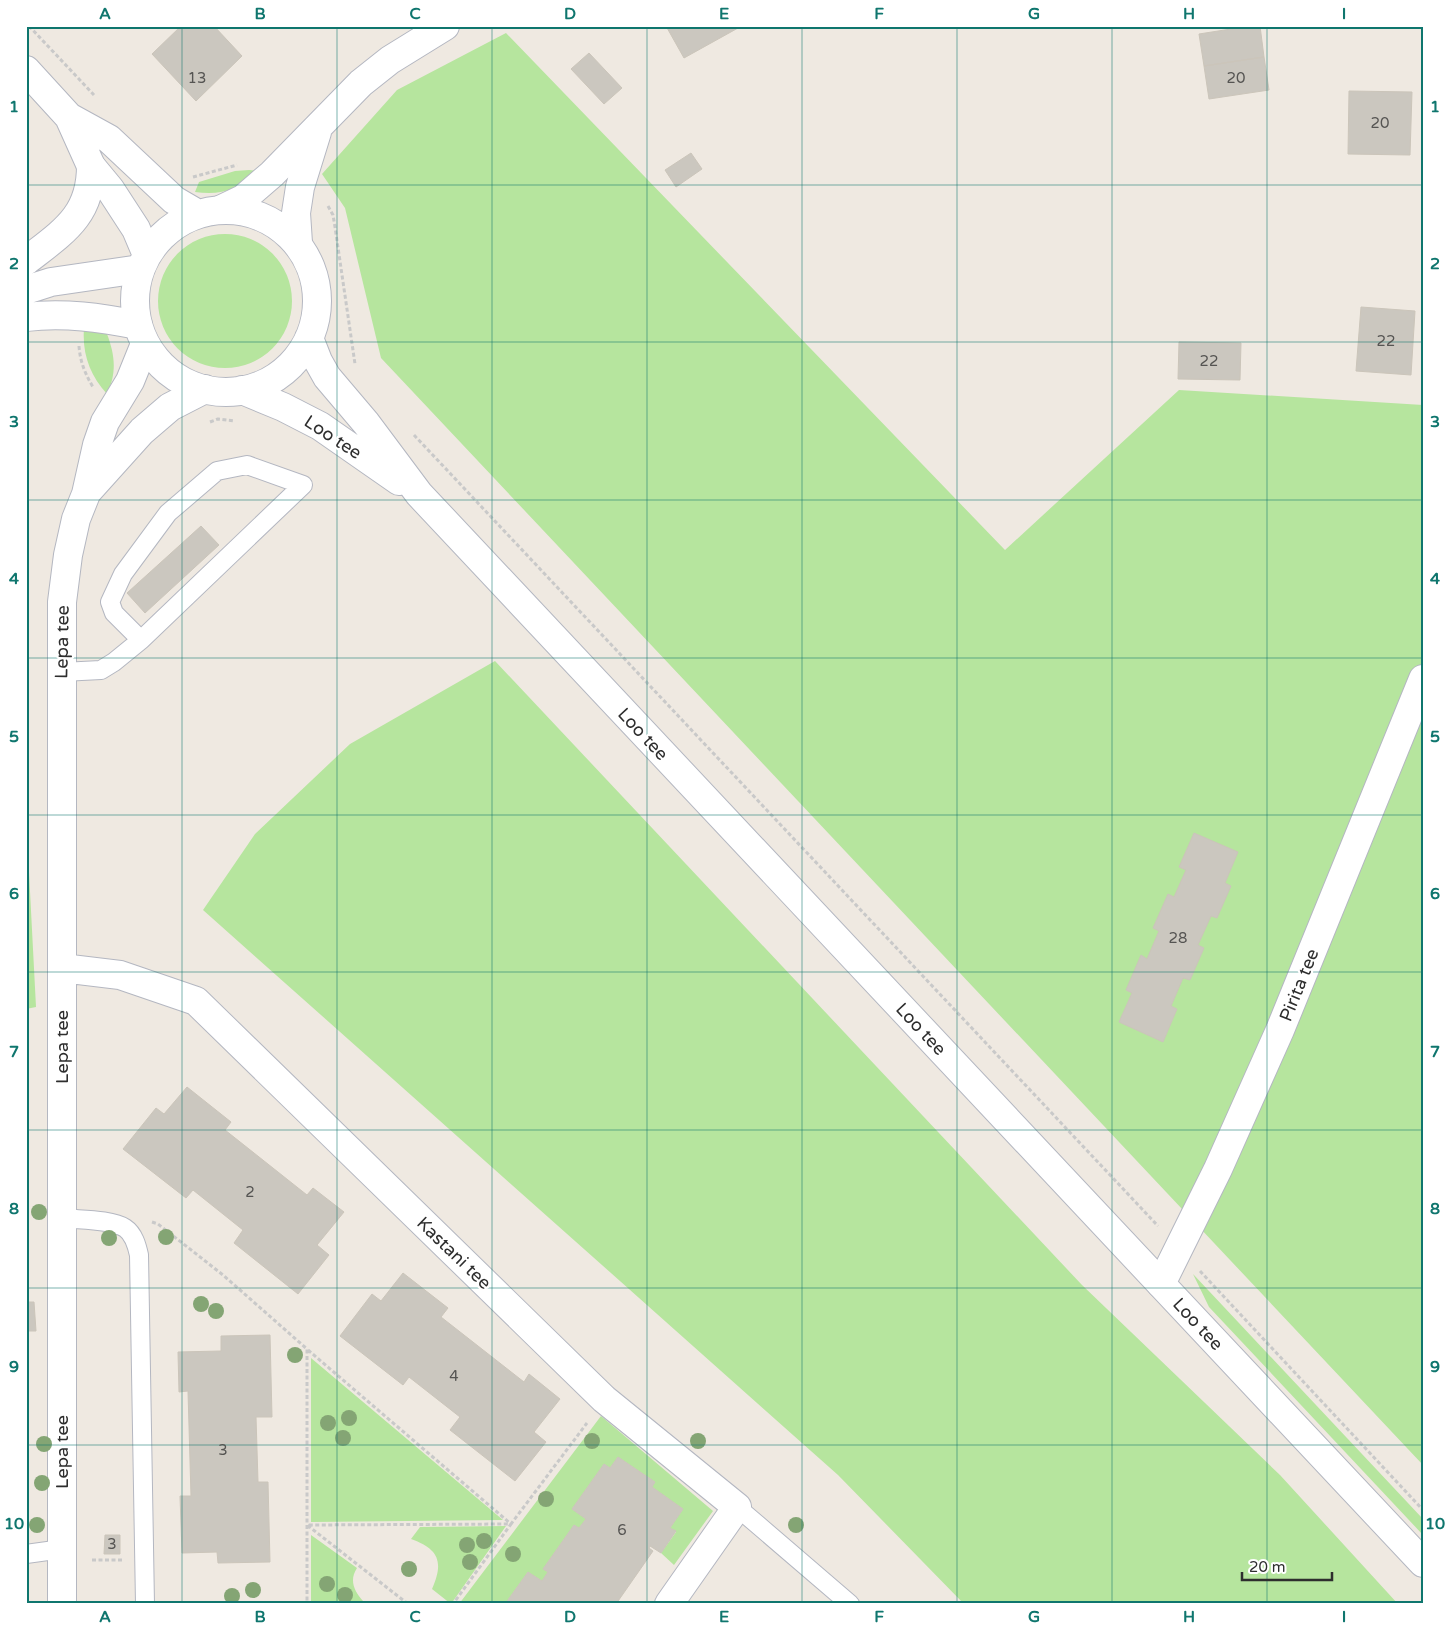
<svg xmlns="http://www.w3.org/2000/svg" width="1449" height="1630" viewBox="0 0 1449 1630" font-family="'Varela Round',sans-serif">
<style>
.green{fill:#b6e59e}
.building{fill:#cbc7bf;stroke:#cbc5ba}
.lines{fill:none;stroke-linecap:round;stroke-linejoin:round}
.service-casing{stroke:#b4b7c1;stroke-width:20}
.minor-casing{stroke:#b4b7c1;stroke-width:30}
.tertiary-casing{stroke:#b4b7c1;stroke-width:30}
.path{stroke:#c9c9c9;stroke-width:3;stroke-dasharray:4 2.5;stroke-linecap:butt}
.service{stroke:#fff;stroke-width:18}
.minor{stroke:#fff;stroke-width:28}
.tertiary{stroke:#fff;stroke-width:28}
.tree{fill:#84a574}
.grid{fill:none;stroke:#0f766e;stroke-width:1;stroke-opacity:0.55}
.labels{text-anchor:middle;dominant-baseline:central;stroke-width:4.5;stroke-linejoin:round;paint-order:stroke}
.number-label{font-size:15px;fill:#555452}
.street-label{font-size:18px;fill:#2e2e2e;stroke:#fff}
.neatline{fill:none;stroke:#0f766e;stroke-width:2}
.grid-label{font-size:16px;text-anchor:middle;font-weight:bold;fill:#0f766e}
</style>
<rect width="100%" height="100%" fill="#efe9e1"/>
<path class="green" d="M506,33L1005,550L1179,390L1423,405V1465L381,358L345,208L322,174L397,90Z
M249,170L258,171C239,189 222,196 195,192L199,182L235,171Z
M158 301a67 67 0 1 1 134 0a67 67 0 1 1-134 0Z
M84,328L107,334C115,355 117,373 107,394C90,375 82,354 84,328Z
M495,661L1082,1285L1280,1475L1398,1604H964L838,1475L203,910L255,834L350,744Z
M29,872L36,1007L26,1009V875Z
M1193,1274L1423,1519V1535L1209,1307Z
M311,1358L503,1520L311,1522Z
M601,1416L713,1511L674,1565L661,1553L676,1532L670,1528L683,1509L652,1487L655,1482L618,1457L610,1468L604,1464L572,1509L586,1519L579,1528L574,1525L543,1569L548,1572L542,1581L528,1572L505,1604H459Z
M506,1526L451,1604L432,1589C444,1562 439,1549 411,1539L420,1527Z
M311,1535L357,1568C349,1580 354,1591 363,1601L356,1604H311Z"/>
<path class="building" d="M181,26H214L242,56L196,101L152,54Z
M666,26H737L738,28L684,58Z
M1250,26H1260L1264,57L1204,66L1199,34Z
M589,53L622,88L604,104L571,69Z
M1264,57L1269,90L1209,99L1204,66Z
M1349,91L1412,92L1410,155L1348,154Z
M691,153L702,169L676,187L665,170Z
M1361,307L1415,311L1411,375L1356,371Z
M1179,342L1241,343L1240,380L1178,379Z
M201,526L219,545L145,613L127,593Z
M1194,833L1238,852L1225,883L1231,886L1217,918L1211,916L1198,945L1204,948L1190,980L1183,978L1171,1006L1177,1009L1163,1042L1119,1022L1132,993L1126,990L1141,955L1147,959L1159,931L1153,928L1168,894L1174,897L1186,870L1179,867Z
M187,1087L231,1122L225,1130L307,1195L313,1188L344,1212L317,1245L329,1255L298,1294L234,1243L243,1230L193,1190L186,1198L123,1149L156,1108L164,1114Z
M403,1273L448,1308L441,1317L524,1382L529,1374L560,1399L534,1432L546,1442L515,1481L450,1430L460,1417L409,1377L403,1385L340,1336L372,1294L381,1301Z
M26,1302H34L36,1331H26Z
M270,1335L272,1417H256L258,1482H268L270,1562L218,1563L217,1552L182,1553L180,1496H191L188,1391L179,1392L178,1352L221,1351V1336Z
M618,1457L655,1482L652,1487L683,1509L670,1528L676,1531L661,1553L650,1546L649,1548L653,1551L616,1604H505L528,1572L542,1581L548,1572L543,1569L574,1525L579,1528L586,1519L572,1509L604,1464L610,1468Z
M105,1535H120V1554H104Z"/>
<g class="lines">
<defs>
<path id="service" d="M62,672L101,670L114,662L141,640L303,485L247,465L217,471L168,513L123,574L110,602L114,613L141,640
M63,1218C79,1220 111,1219 125,1228C134,1234 137,1246 139,1255L145,1604
M737,1507L850,1604
M26,1554L62,1549"/>
<path id="minor" d="M222,209L243,199L272,174L361,83L390,60L445,26
M298,243L296,213L300,187L317,132
M26,261C63,232 91,216 91,166
M26,290L51,282L140,269
M26,317C64,312 102,318 138,325
M88,491L142,431L170,407L205,389
M62,968L120,975L196,1001L604,1399L737,1507L669,1604
M1161,1284L1218,1169L1280,1030L1423,679
M62,1604V602L68,555L76,519L86,494L97,445L105,422L130,381L145,344"/>
<path id="tertiary" d="M26,70L69,117L109,139L174,200L198,214
M69,117L91,166L110,189L136,229L147,255
M135 301a91 91 0 1 1 182 0a91 91 0 1 1-182 0Z
M309,338L318,361L327,377L366,423L419,494L1423,1563
M242,390L283,407L320,426L399,481"/>
</defs>
<use href="#service" class="service-casing"/>
<use href="#minor" class="minor-casing"/>
<use href="#tertiary" class="tertiary-casing"/>
<path class="path" d="M29,26L94,95
M193,177L237,165
M328,206L333,215L335,227L355,364
M79,346C80,361 85,374 93,387
M210,422L218,419L235,421
M414,435L1158,1226
M152,1222L158,1224L223,1275L307,1349V1604
M1200,1271L1423,1510
M308,1350L511,1524L453,1604
M92,1560H122
M408,1604L307,1525L511,1524L587,1423"/>
<use href="#service" class="service"/>
<use href="#minor" class="minor"/>
<use href="#tertiary" class="tertiary"/>
</g>
<g class="tree">
<circle cx="39" cy="1212" r="8"/>
<circle cx="166" cy="1237" r="8"/>
<circle cx="109" cy="1238" r="8"/>
<circle cx="201" cy="1304" r="8"/>
<circle cx="216" cy="1311" r="8"/>
<circle cx="295" cy="1355" r="8"/>
<circle cx="349" cy="1418" r="8"/>
<circle cx="328" cy="1423" r="8"/>
<circle cx="343" cy="1438" r="8"/>
<circle cx="592" cy="1441" r="8"/>
<circle cx="698" cy="1441" r="8"/>
<circle cx="44" cy="1444" r="8"/>
<circle cx="42" cy="1483" r="8"/>
<circle cx="546" cy="1499" r="8"/>
<circle cx="37" cy="1525" r="8"/>
<circle cx="796" cy="1525" r="8"/>
<circle cx="484" cy="1541" r="8"/>
<circle cx="467" cy="1545" r="8"/>
<circle cx="513" cy="1554" r="8"/>
<circle cx="470" cy="1562" r="8"/>
<circle cx="409" cy="1569" r="8"/>
<circle cx="327" cy="1584" r="8"/>
<circle cx="253" cy="1590" r="8"/>
<circle cx="345" cy="1595" r="8"/>
<circle cx="232" cy="1596" r="8"/>
</g>
<path class="grid" d="M182,26V1604M337,26V1604M492,26V1604M647,26V1604M802,26V1604M957,26V1604M1112,26V1604M1267,26V1604M26,185H1423M26,342H1423M26,500H1423M26,658H1423M26,815H1423M26,972H1423M26,1130H1423M26,1288H1423M26,1445H1423"/>
<g class="labels">
<g class="number-label">
<text x="197" y="78">13</text>
<text x="1236" y="78">20</text>
<text x="1380" y="123">20</text>
<text x="1386" y="341">22</text>
<text x="1209" y="361">22</text>
<text x="1178" y="938">28</text>
<text x="250" y="1192">2</text>
<text x="454" y="1376">4</text>
<text x="223" y="1450">3</text>
<text x="622" y="1530">6</text>
<text x="112" y="1544">3</text>
</g>
<g class="street-label">
<text transform="translate(333 437) rotate(33)">Loo tee</text>
<text transform="translate(62 642) rotate(-89)">Lepa tee</text>
<text transform="translate(643 734) rotate(47)">Loo tee</text>
<text transform="translate(1299 985) rotate(-68)">Pirita tee</text>
<text transform="translate(921 1029) rotate(47)">Loo tee</text>
<text transform="translate(62 1047) rotate(-90)">Lepa tee</text>
<text transform="translate(454 1253) rotate(44)">Kastani tee</text>
<text transform="translate(1198 1324) rotate(47)">Loo tee</text>
<text transform="translate(62 1452) rotate(-90)">Lepa tee</text>
</g>
</g>
<rect width="1449" height="1630" fill="none" stroke="#ffffff" stroke-width="55"/>
<path d="M1242 1572v8h90v-8" fill="none" stroke="#2e2e2e" stroke-width="2.5"/>
<text x="1249" y="1572" font-size="15" fill="#2e2e2e" stroke="#ffffff" stroke-width="4" paint-order="stroke">20 m</text>
<rect x="28" y="28" width="1394" height="1574" class="neatline"/>
<g class="grid-label">
<text x="105" y="19">A</text>
<text x="260" y="19">B</text>
<text x="415" y="19">C</text>
<text x="570" y="19">D</text>
<text x="724" y="19">E</text>
<text x="879" y="19">F</text>
<text x="1034" y="19">G</text>
<text x="1189" y="19">H</text>
<text x="1344" y="19">I</text>
<text x="14" y="112">1</text>
<text x="1435" y="112">1</text>
<text x="14" y="269">2</text>
<text x="1435" y="269">2</text>
<text x="14" y="427">3</text>
<text x="1435" y="427">3</text>
<text x="14" y="584">4</text>
<text x="1435" y="584">4</text>
<text x="14" y="742">5</text>
<text x="1435" y="742">5</text>
<text x="14" y="899">6</text>
<text x="1435" y="899">6</text>
<text x="14" y="1057">7</text>
<text x="1435" y="1057">7</text>
<text x="14" y="1214">8</text>
<text x="1435" y="1214">8</text>
<text x="14" y="1372">9</text>
<text x="1435" y="1372">9</text>
<text x="14" y="1529">10</text>
<text x="1435" y="1529">10</text>
<text x="105" y="1622">A</text>
<text x="260" y="1622">B</text>
<text x="415" y="1622">C</text>
<text x="570" y="1622">D</text>
<text x="724" y="1622">E</text>
<text x="879" y="1622">F</text>
<text x="1034" y="1622">G</text>
<text x="1189" y="1622">H</text>
<text x="1344" y="1622">I</text>
</g>
</svg>
